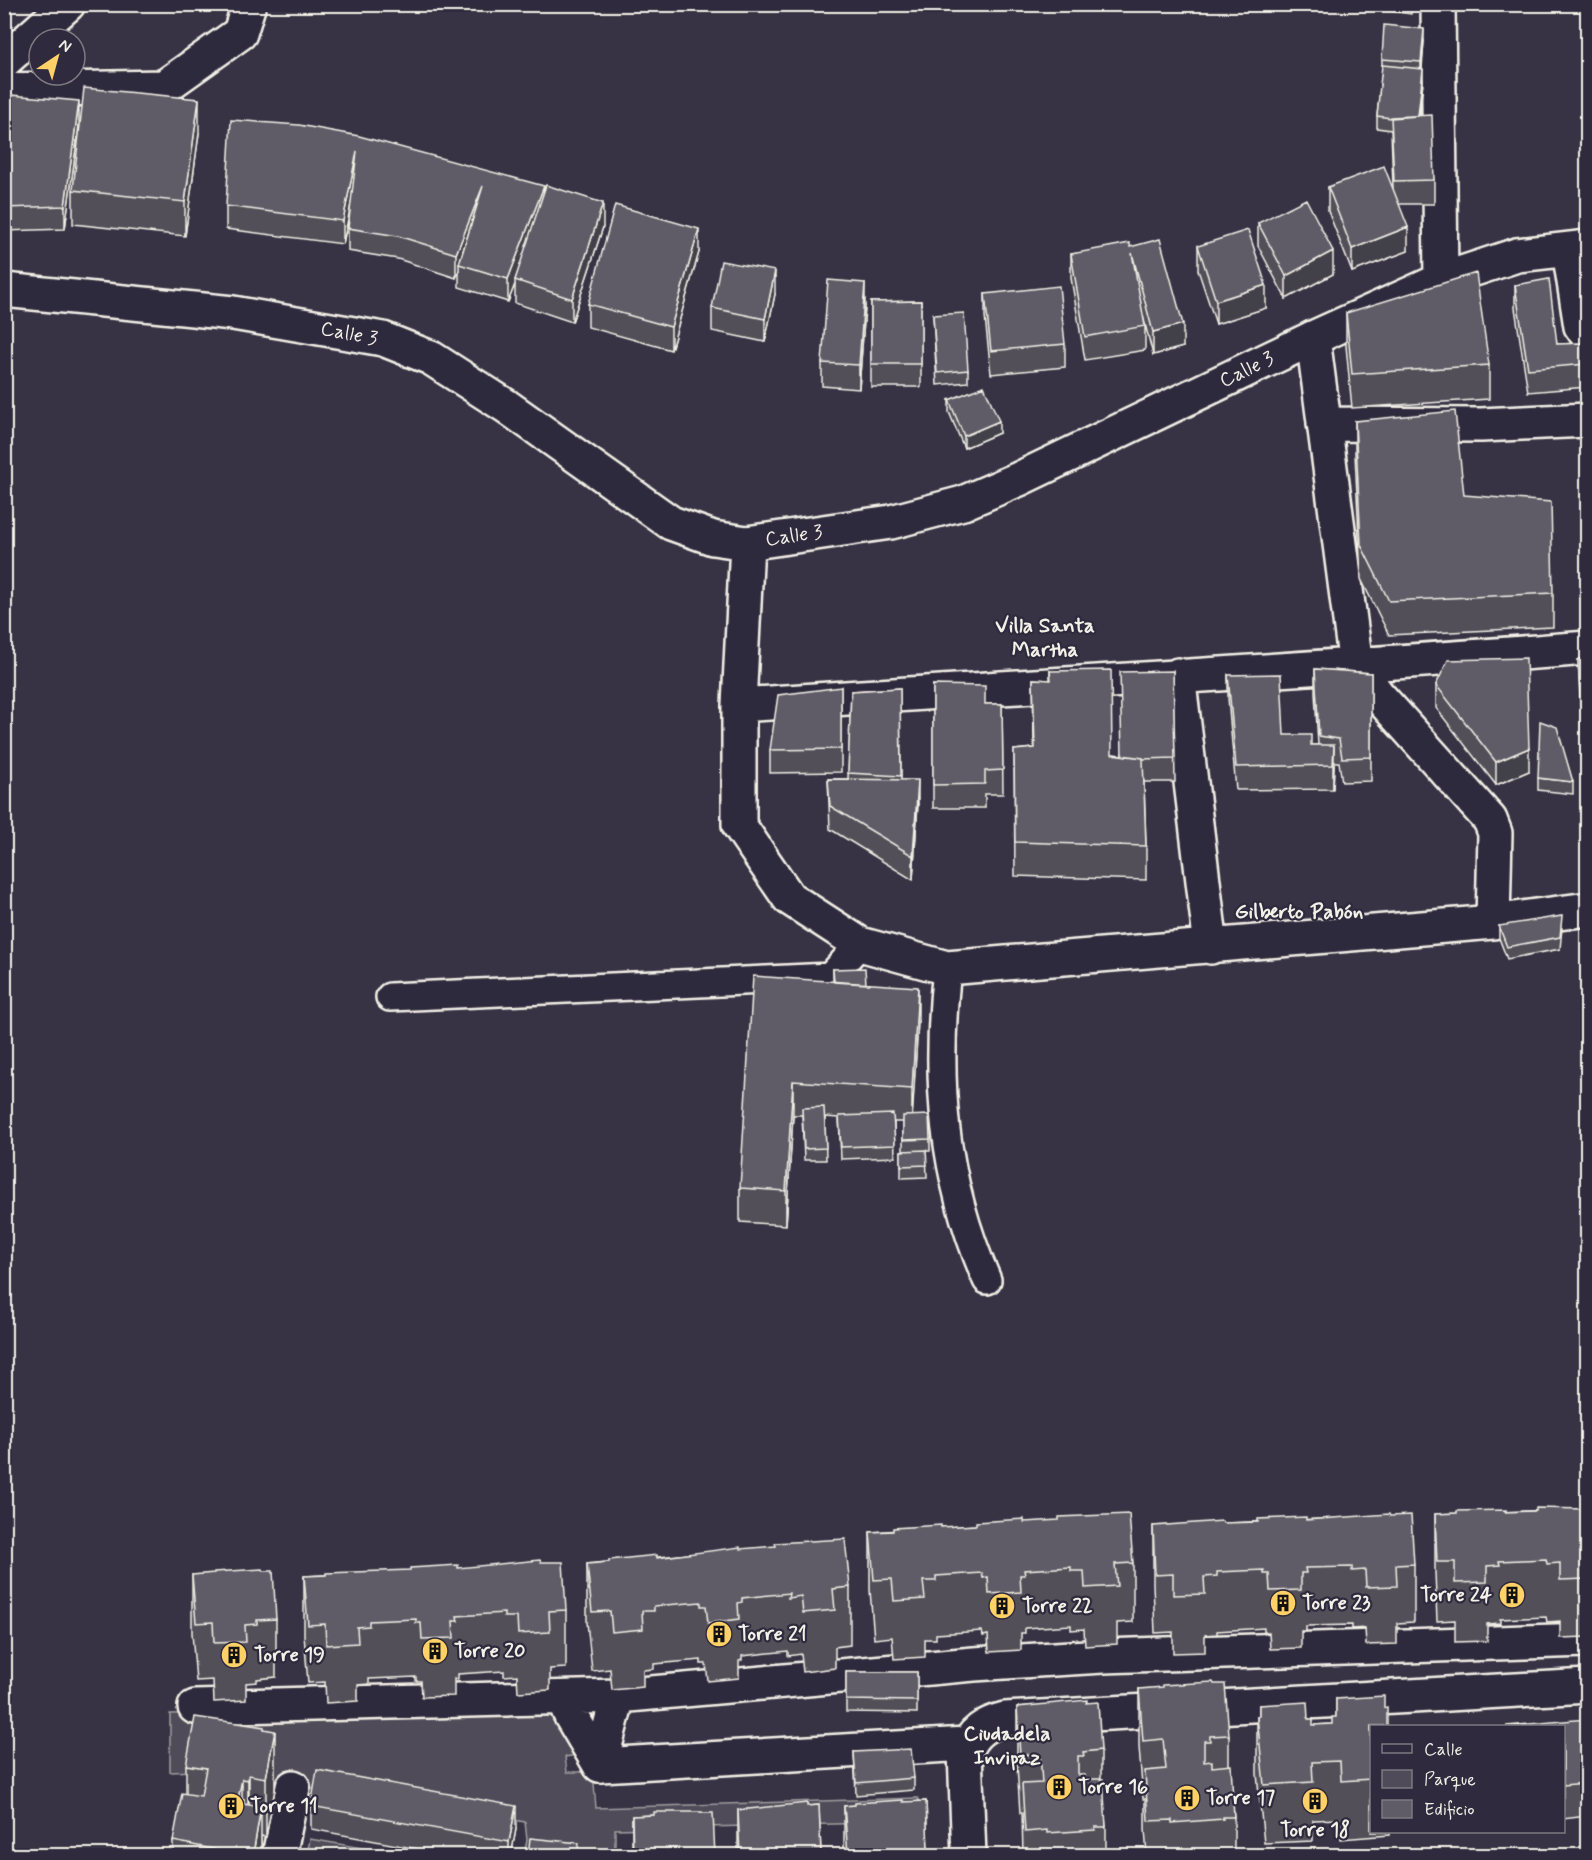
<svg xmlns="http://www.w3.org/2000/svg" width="1592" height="1860" viewBox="0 0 1592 1860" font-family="Mynerve,sans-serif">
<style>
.green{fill:#504b59;stroke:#a29ea0;stroke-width:1.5}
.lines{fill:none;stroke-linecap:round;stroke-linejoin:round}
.service-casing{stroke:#f4f1e8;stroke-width:32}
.pedestrian-casing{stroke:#f4f1e8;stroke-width:38}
.minor-casing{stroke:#f4f1e8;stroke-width:38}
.tertiary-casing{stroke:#f4f1e8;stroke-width:38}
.service{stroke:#2f2a3d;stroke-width:27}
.pedestrian{stroke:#2f2a3d;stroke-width:33}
.minor{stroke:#2f2a3d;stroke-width:33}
.tertiary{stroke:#2f2a3d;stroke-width:33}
.wall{fill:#524f59;stroke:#f4f1e8;stroke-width:1.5}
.shaded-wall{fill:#424048;stroke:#f4f1e8;stroke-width:1.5}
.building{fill:#5f5c67;stroke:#f4f1e8;stroke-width:1.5}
.labels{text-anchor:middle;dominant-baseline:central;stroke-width:4.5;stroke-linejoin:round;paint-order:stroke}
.street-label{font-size:20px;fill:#f4f1e8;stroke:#2f2a3d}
.poi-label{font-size:20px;font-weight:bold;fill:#f4f1e8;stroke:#2f2a3d;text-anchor:start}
.neighbourhood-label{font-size:21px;font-weight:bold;fill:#f4f1e8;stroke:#2f2a3d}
</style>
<rect width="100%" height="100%" fill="#373244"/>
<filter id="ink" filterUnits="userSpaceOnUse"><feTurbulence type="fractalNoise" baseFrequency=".0167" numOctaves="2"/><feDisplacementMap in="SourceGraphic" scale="12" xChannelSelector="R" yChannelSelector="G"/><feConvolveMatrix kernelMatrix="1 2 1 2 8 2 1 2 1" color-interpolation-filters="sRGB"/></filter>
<g filter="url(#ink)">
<path class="green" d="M560,1705L584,1754L565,1757L567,1772H593L596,1808L918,1798L923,1822L615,1829V1855H524L527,1840L525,1822L321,1791L278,1780L196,1771L170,1772V1714Z
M310,1839L402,1855H307Z"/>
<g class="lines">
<defs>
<path id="service" d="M1566,250L1578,327L1588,341
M947,968C935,1079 942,1177 987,1280
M390,997L830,977L860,944"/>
<path id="pedestrian" d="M563,1698L571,1716L600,1765
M195,1707L618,1696
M600,1765L618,1696L974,1664L1103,1656L1588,1640
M279,1856L293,1787"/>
<path id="minor" d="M1438,4L1441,280
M4,61L68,4
M4,90L164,87L240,33L249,4
M1313,338L1356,666L1377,694L1490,820L1495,833L1493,922
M1324,424L1481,425L1588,420
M747,543L739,705V825L789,898L860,944L947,968L1493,922L1588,909
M1178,675L1211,947
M739,705C1022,686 1305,670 1588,648
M600,1765L967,1744
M969,1856L965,1752C972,1732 985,1724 1005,1719L1588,1686"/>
<path id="tertiary" d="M4,290L233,313L383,339L431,358L506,406L671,523L713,538L747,543L891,522L963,503L1019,479L1313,338L1441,280L1517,255L1588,247"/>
</defs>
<use href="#service" class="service-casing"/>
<use href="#pedestrian" class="pedestrian-casing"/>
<use href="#minor" class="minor-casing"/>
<use href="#tertiary" class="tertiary-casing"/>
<use href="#service" class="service"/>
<use href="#pedestrian" class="pedestrian"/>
<use href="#minor" class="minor"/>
<use href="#tertiary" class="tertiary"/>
</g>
<path class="wall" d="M1369,4H1412L1411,14L1369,8Z
M1424,41L1422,69L1423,81L1419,116L1434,180V204H1399L1408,251L1352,272L1328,211V187L1393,188L1391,130L1377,128V116L1382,69V59Z
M4,96L79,125L65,229L4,231Z
M199,133L185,236L73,224V190Z
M544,191L603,227L572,322L515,303V284L508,302L459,287V270L456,278L398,259L348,251V228L350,208L343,244L226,229V206Z
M1258,223L1333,274L1286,299L1258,246Z
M1198,246L1266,308L1216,324L1198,270Z
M1130,247L1183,347L1153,355L1143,316L1145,326V350L1085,360L1071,278V254Z
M699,252L671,350L588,327V304Z
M1515,285L1557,344L1587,343V387L1528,392L1515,308Z
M775,294L765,342L712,331V308Z
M985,294L1065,344V367L991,374L985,317Z
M921,301V387H871V302Z
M865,307L859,389L822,386V363Z
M1346,313L1489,365V399L1352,408L1346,346Z
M933,315L968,370V382L937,385Z
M949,400L999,433L964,448L949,412Z
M1355,421L1553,593V627L1389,635L1361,579L1355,454Z
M1587,656V735H1582L1578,660Z
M1315,669L1371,673V781L1342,782L1339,762H1334L1333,789L1236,790L1228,698V675L1284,735L1311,745H1318L1315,693Z
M1050,671L1112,754L1121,755L1173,671L1175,782H1144L1146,846V880L1015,876L1014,750L1034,748L1033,679L1050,680Z
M933,685L985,704H1002L1003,794H985V808H933Z
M1436,685L1529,771L1496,785L1436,708Z
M841,687V772L770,773V750Z
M900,688L901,780L918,803L913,880L830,829L828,779H848L851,691Z
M1538,778L1573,782V794L1538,790Z
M1499,926L1562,928L1560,949L1507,959L1499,938Z
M833,969L866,984L918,1021L912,1115L930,1139V1151H926L927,1177L901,1178V1151H903V1122H894L895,1157L841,1159L839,1118L825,1117L826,1160H804L802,1115H793L786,1225L740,1222V1188L833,981Z
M1587,1509V1637L1560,1638V1621L1547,1622L1546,1617L1500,1619V1623L1487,1624V1641L1455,1642V1620L1437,1621L1435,1572V1514Z
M1390,1516L1414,1564V1622L1397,1623V1644L1366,1645L1365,1628L1352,1629V1625L1306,1626V1631H1301V1648L1270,1649L1269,1632H1264V1628L1217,1631V1634L1205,1635V1652L1173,1653V1632L1155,1633L1153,1584V1526Z
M1024,1522L1133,1563V1622L1117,1623V1644L1085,1646L1084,1629L1071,1630V1625L1025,1628V1633H1021V1650L989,1652L988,1635L983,1636L982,1631L936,1634V1639H925V1657L894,1659L892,1637L874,1639L870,1590V1532Z
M740,1549L850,1587V1645L835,1647V1668L803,1672L801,1654L788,1656V1651L742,1656V1660L739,1661V1678L708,1681L706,1664H701V1660L654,1664V1669L643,1670V1687L612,1690L610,1669L592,1671L587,1622V1564Z
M458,1568L566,1610V1668L550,1669V1690L518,1692L517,1675L504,1676V1671L458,1674V1679H454V1696L422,1697L421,1681H416V1677L369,1679V1684L358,1685V1701L326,1703L325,1682L308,1683L304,1635V1576Z
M192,1575L276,1619V1677L257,1679V1682L246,1683V1700L214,1702L213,1680L196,1681L192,1633Z
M846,1672H917V1713L846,1712Z
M1139,1689L1229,1735V1765L1234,1817V1856H1147L1145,1829V1799H1143L1139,1747Z
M1336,1699L1371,1726V1832H1390V1835L1341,1839L1340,1819L1313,1820V1841L1264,1843L1257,1774V1716H1259V1705L1308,1719L1313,1725L1332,1724L1336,1717Z
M1087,1702L1101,1750V1779L1106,1827V1856H1023L1022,1813H1020L1017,1765V1707Z
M1587,1719V1816L1563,1819V1726Z
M264,1729L275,1789L266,1837L261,1836V1856H173V1841L186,1793V1765Z
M854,1752L914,1778V1790L856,1795Z
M926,1801L928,1856H844V1806Z
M819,1805L821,1856H738V1810Z
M311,1806L516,1829L511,1856H455L311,1829Z
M702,1813L715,1856H632V1816Z"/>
<path class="shaded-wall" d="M1424,29V41L1421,74V62Z
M1423,69V81L1418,132V121Z
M199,99V133L185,236V202Z
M79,101V125L65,229V206Z
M357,151V174L343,244V221Z
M483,186L459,264V270L456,278V254Z
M544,186V209L515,280V284L508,302V279Z
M603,203V227L572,322V299Z
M1408,227V251L1352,272V249Z
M699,229V252L671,350V327Z
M1333,251V274L1286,299V276Z
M775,271V294L765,342V319Z
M865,283V307L859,389V365Z
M1266,285V308L1216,324V301Z
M1183,324V347L1153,355V332Z
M999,421V433L964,448V436Z
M1334,745V768L1333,789V765Z
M1529,748V771L1496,785V762Z
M918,780V803L913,880V856Z
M918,987V1021L912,1123V1089Z
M793,1081V1115L786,1225V1191Z
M275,1731V1789L266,1837V1778Z
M249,1775V1834L248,1838V1780Z
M242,1779V1837L238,1856V1799Z
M516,1806V1829L511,1856H509V1842Z
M261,1807V1856H253V1854Z"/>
<path class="building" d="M1384,25L1424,29L1421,62L1382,59Z
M1382,65L1423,69L1418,116L1391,118L1377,116Z
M84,88L199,99L185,202L73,190Z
M11,95L79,101L65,206L4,208V96Z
M1432,115L1434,180L1394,181L1391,117Z
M231,120L299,125L359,136L544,186L508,279L459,264L483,186L456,254L398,236L348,228L357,151L343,221L226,206Z
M1384,166L1408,227L1352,249L1328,187Z
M546,185L603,203L572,299L515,280Z
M1306,199L1333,251L1286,276L1258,223Z
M615,205L699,229L671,327L588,304Z
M1248,230L1266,285L1216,301L1198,246Z
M1160,239L1183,324L1153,332L1132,253L1145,326L1085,337L1071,254L1130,243V247Z
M721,261L775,271L765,319L712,308Z
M1476,273L1489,365L1352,374L1346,313Z
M1549,279L1557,344L1587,343V364L1528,369L1515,285Z
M828,280L865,283L859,365L822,363Z
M1059,286L1065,344L991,351L985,294Z
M921,301V364H871V302Z
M964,313L968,370L937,373L933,315Z
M984,386L999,421L964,436L949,400Z
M1455,411L1464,495L1551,502L1553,593L1389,601L1361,545L1355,421Z
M1587,656V723H1582L1578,660Z
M1526,658L1529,748L1496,762L1436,685L1448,660Z
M1315,669L1371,673V757L1342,758L1339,739L1319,736Z
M1111,670L1112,754L1143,758L1146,846L1015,842L1014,750L1035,748L1033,679L1051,680L1050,671Z
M1173,671L1175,758L1143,759V758L1122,755L1120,672Z
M1281,674L1284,735H1311V745H1334L1333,765L1236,767L1228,675Z
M933,685L985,686V704H1002L1003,770L985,771V784L933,785Z
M841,687V749L770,750L778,695Z
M900,688L901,776L848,773L851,691Z
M1540,721L1557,727L1573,782L1538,778Z
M828,779L918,780L913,856L830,806Z
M1562,916L1560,937L1507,947L1499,926Z
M865,968L866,984L834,982L833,969Z
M753,976L918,987L912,1089L793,1081L786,1191L740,1188Z
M824,1107L826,1148L804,1149L802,1108Z
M893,1114L895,1145L841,1147L839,1116Z
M929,1115L930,1139L903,1140V1116Z
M926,1150L927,1165L901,1166V1151Z
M1536,1508L1587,1509V1579L1560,1580V1563L1547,1564L1546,1559L1499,1561L1500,1565L1487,1566V1582L1455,1583V1562H1437L1435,1514L1457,1513V1511L1506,1510L1505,1512L1536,1511Z
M1129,1514L1133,1563L1115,1564L1117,1586L1085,1588L1084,1571H1071V1567L1024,1570L1025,1575H1020L1021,1592L989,1594L988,1577L983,1578L982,1573L936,1576V1581H923L925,1599L894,1601L892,1579L874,1580L870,1532L893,1531V1528L941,1525V1527L976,1525V1522L1024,1519V1522L1059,1520V1517Z
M1389,1514L1390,1516L1411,1515L1414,1564L1396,1565L1397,1586L1366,1587L1365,1570L1352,1571V1567L1305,1568L1306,1573H1301V1590L1270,1591L1269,1574H1264V1570L1217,1572V1576L1204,1577L1205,1594L1173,1595V1574L1155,1575L1153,1526L1222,1521L1223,1523L1258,1522V1519L1306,1517V1520Z
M845,1539L850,1587L833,1589L835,1610L803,1613L801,1596L788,1598L789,1593L742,1598V1602L738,1603L739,1619L708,1623L706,1606H701V1602L654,1606V1611H642L643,1629L612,1632L610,1611L592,1612L587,1564L609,1562V1560L657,1555V1558L740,1547V1549L776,1546L775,1543Z
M540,1560L541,1562H563L566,1610L549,1611L550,1632L518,1634L517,1617H504V1613L457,1616L458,1621H453L454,1638L422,1639L421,1623H416V1619L369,1621V1626L357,1627L358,1643L326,1645L325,1624L308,1625L304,1576L326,1575V1573L410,1570V1568L458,1565V1568Z
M262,1569L263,1571H273L276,1619L257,1620V1624L245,1625L246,1642L214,1643L213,1622L196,1623L192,1575L214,1573V1572Z
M846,1672H917V1701L846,1700Z
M1213,1682L1214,1684H1225L1229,1735L1210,1736V1741H1204V1762L1212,1761V1767L1231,1765L1234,1817H1223V1819L1172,1823V1820L1148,1821L1145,1771L1166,1769L1163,1739L1143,1741L1139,1689L1163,1687V1685Z
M1384,1696V1708L1387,1707V1726H1371V1779L1341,1781L1340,1761L1312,1762L1313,1782L1264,1785L1257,1716H1259V1705L1307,1702L1308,1719H1313V1725L1332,1724V1717H1336V1699Z
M1087,1700L1086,1703L1098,1702L1101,1750L1083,1752L1084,1756H1078V1775H1085V1779H1103L1106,1827H1095V1830L1047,1833V1830L1025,1832L1022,1784L1042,1783L1040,1754L1020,1755L1017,1707Z
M195,1717L264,1727V1729L275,1731L266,1778L249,1775L248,1780L242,1779L238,1799H244V1804L261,1807L253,1854L242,1853V1855L173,1841L182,1793L201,1796L206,1768L186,1765Z
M1587,1719V1783L1563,1785V1726H1506Z
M911,1749L914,1778L856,1783L854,1752Z
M317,1770L516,1806L509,1842L311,1806Z
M903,1800V1802L926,1801L928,1850L909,1851V1856H866L865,1853L848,1854L844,1806L855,1805V1803Z
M807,1803V1806L819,1805L821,1854L804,1855V1856H740L738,1810Z
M654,1812H702V1813H713L715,1856H633L632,1816L654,1815Z
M530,1838L579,1843L577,1856H528Z"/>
</g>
<defs>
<symbol id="building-disc" viewBox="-11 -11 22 22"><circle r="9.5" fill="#ffd166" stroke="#2f2a3d"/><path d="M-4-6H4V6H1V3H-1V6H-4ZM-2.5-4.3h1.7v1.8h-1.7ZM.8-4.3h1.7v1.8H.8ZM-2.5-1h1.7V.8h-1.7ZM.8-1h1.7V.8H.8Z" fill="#111"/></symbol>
</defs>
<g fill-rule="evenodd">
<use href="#building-disc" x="1497" y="1580" width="30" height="30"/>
<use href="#building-disc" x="1268" y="1588" width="30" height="30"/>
<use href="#building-disc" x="987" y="1591" width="30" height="30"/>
<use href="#building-disc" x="704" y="1619" width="30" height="30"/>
<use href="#building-disc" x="420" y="1636" width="30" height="30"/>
<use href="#building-disc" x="219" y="1640" width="30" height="30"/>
<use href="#building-disc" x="1044" y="1772" width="30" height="30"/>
<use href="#building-disc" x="1172" y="1783" width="30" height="30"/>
<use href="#building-disc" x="1300" y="1786" width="30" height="30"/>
<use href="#building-disc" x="216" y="1791" width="30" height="30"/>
</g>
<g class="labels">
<g class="street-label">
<text transform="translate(349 334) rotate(11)">Calle 3</text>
<text transform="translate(1247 370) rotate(-26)">Calle 3</text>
<text transform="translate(794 536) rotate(-8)">Calle 3</text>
</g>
<g class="poi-label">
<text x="1492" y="1595" text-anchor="end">Torre 24</text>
<text x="1302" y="1603">Torre 23</text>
<text x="1022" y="1606">Torre 22</text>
<text x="738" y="1634">Torre 21</text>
<text x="454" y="1651">Torre 20</text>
<text x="254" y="1655">Torre 19</text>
<text x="1078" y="1787">Torre 16</text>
<text x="1206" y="1798">Torre 17</text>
<text x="250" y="1806">Torre 11</text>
<text x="1315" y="1830" text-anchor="middle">Torre 18</text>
</g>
<g class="neighbourhood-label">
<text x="1045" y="626">Villa Santa<tspan x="1045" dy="24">Martha</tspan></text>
<text x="1299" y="912">Gilberto Pabón</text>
<text x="1007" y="1734">Ciudadela<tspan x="1007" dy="24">Invipaz</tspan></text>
</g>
</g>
<rect width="1592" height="1860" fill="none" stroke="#2f2a3d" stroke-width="24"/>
<rect x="12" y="12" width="1568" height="1836" fill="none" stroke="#f4f1e8" stroke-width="2" filter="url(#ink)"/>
<rect x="1370" y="1725" width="195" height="108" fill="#2f2a3d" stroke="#7e7a81" stroke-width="1.5"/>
<rect x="1382" y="1744" width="30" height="9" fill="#2f2a3d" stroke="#7e7a81" stroke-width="1.5"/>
<text x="1424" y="1755" font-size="18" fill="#f4f1e8">Calle</text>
<rect x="1382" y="1770" width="30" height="18" fill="#504b59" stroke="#7e7a81" stroke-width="1.5"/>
<text x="1424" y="1785" font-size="18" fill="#f4f1e8">Parque</text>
<rect x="1382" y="1800" width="30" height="18" fill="#5f5c67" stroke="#7e7a81" stroke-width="1.5"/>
<text x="1424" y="1815" font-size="18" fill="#f4f1e8">Edificio</text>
<g transform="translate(57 57) rotate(36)"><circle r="28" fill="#2f2a3d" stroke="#7e7a81" stroke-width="1.5"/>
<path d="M0-4.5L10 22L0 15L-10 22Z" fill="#ffd166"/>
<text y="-9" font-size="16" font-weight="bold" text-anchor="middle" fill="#f4f1e8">N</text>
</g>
</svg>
